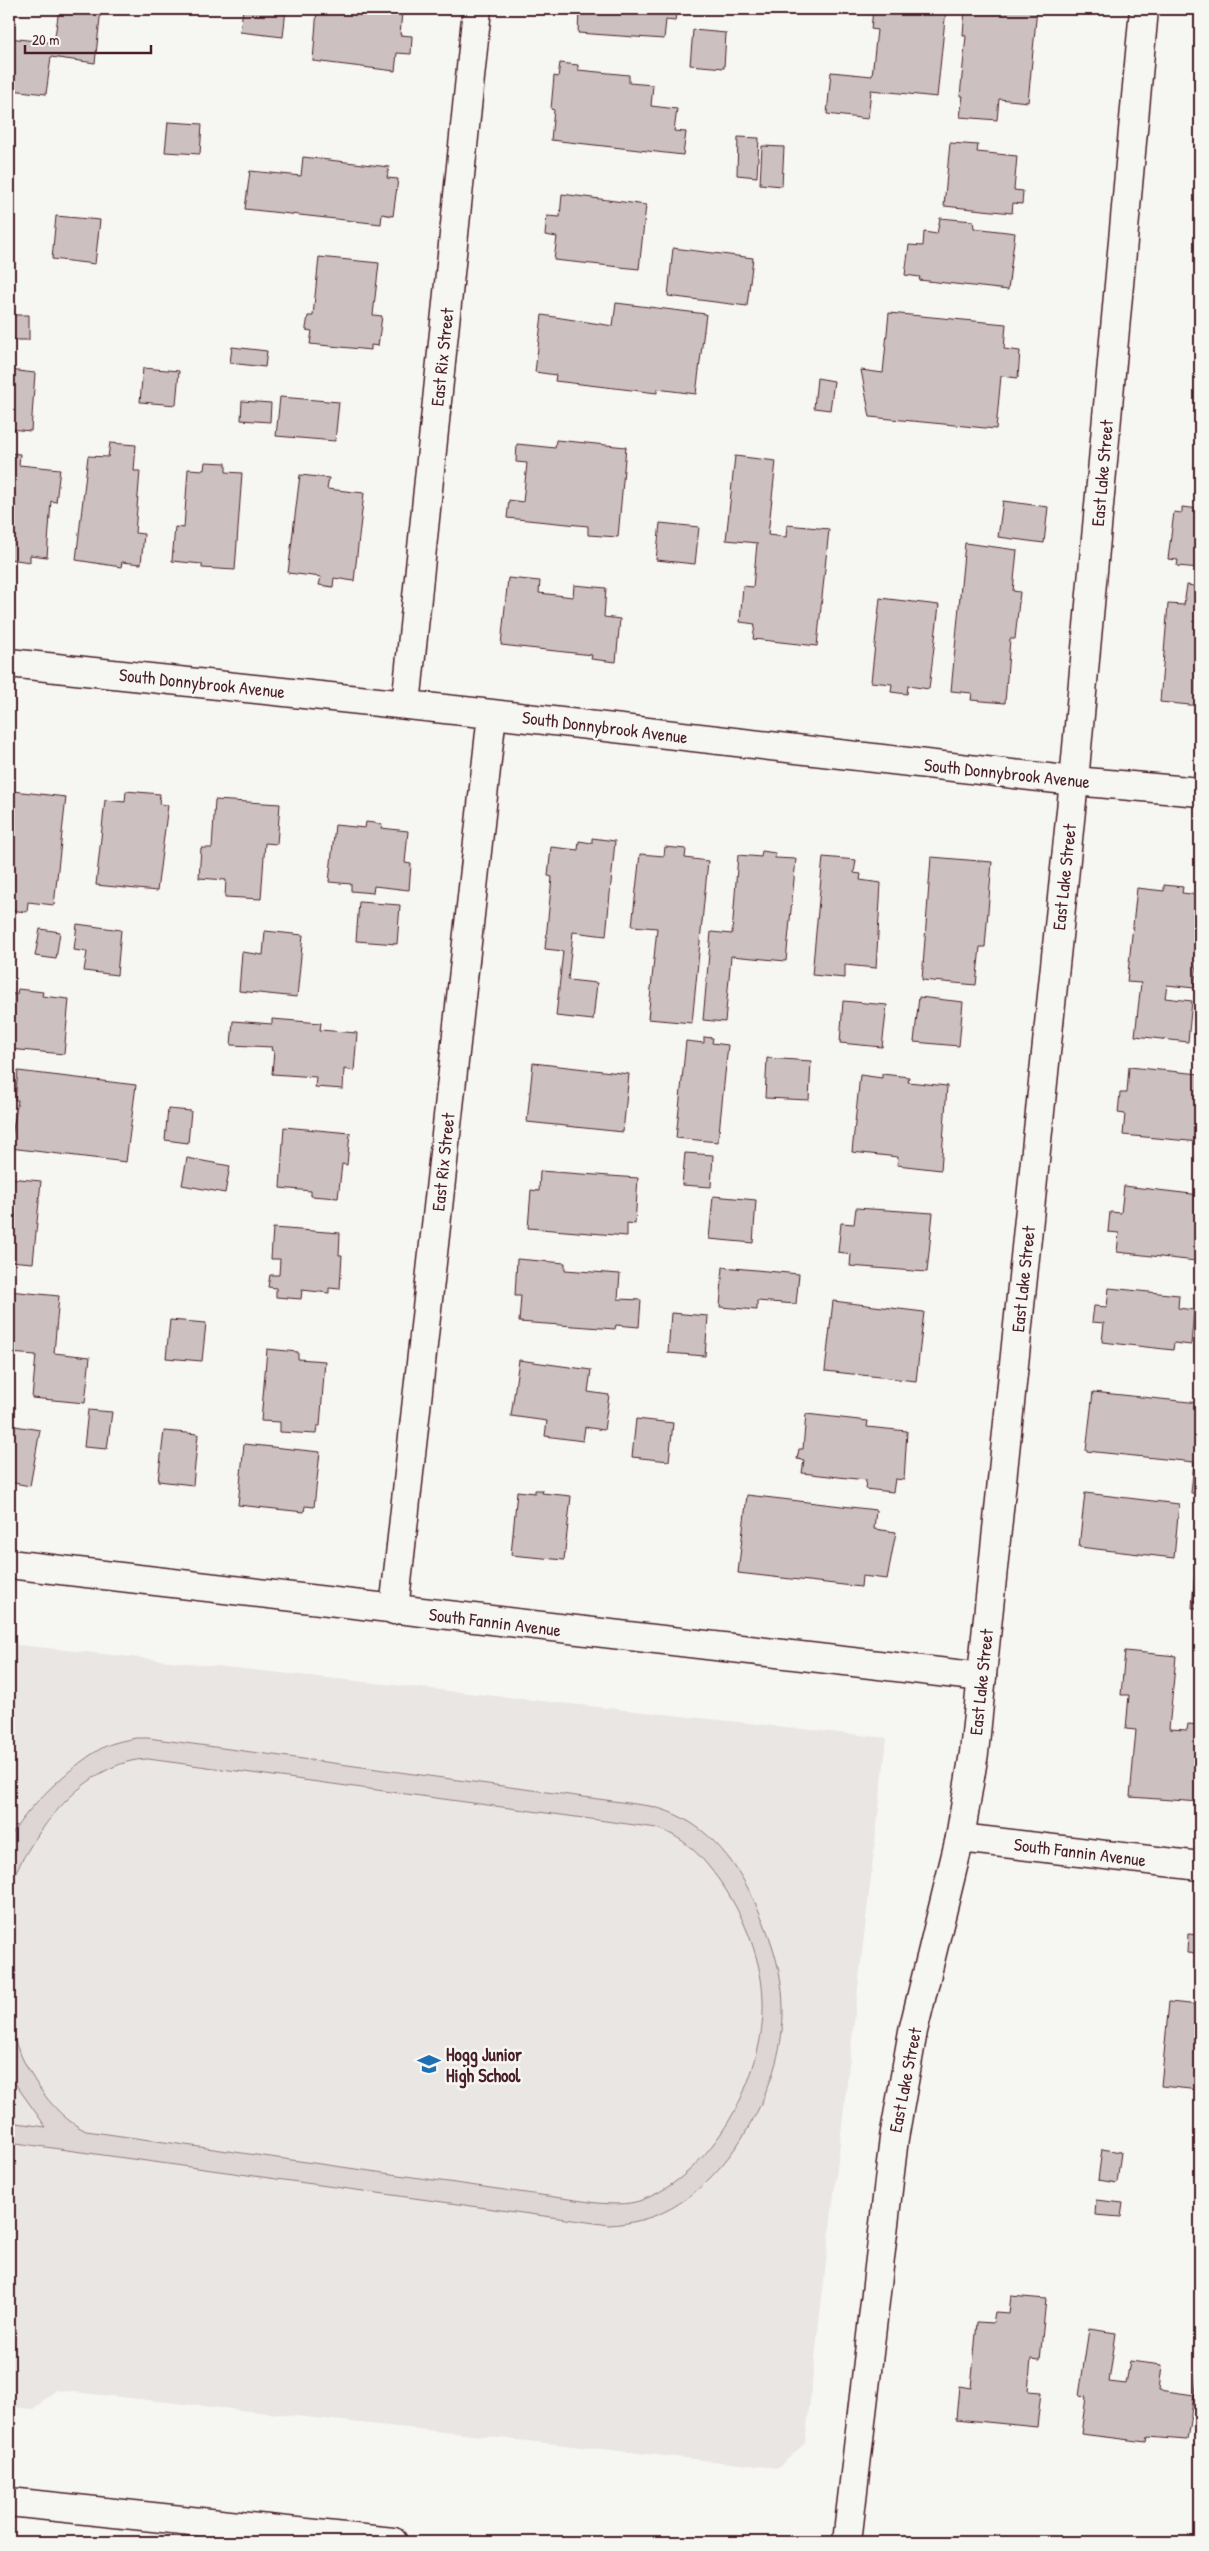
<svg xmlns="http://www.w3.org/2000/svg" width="1209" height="2551" viewBox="0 0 1209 2551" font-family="'Patrick Hand',sans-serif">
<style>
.built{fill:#e9e6e3}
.green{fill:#ddd6d5;stroke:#947a80}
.building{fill:#ccc1c0;stroke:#4a1f2b}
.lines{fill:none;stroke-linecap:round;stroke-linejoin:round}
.minor-casing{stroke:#4a1f2b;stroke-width:31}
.tertiary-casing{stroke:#4a1f2b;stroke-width:31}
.primary-casing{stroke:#4a1f2b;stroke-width:31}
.minor{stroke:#f6f6f2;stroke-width:28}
.tertiary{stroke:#f6f6f2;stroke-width:28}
.primary{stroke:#f6f6f2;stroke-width:28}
.labels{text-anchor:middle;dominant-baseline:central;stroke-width:5;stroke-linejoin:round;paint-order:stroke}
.street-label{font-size:18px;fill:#4a1f2b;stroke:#f6f6f2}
.poi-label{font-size:18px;font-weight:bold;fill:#4a1f2b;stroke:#f6f6f2;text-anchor:start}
</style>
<rect width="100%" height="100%" fill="#f6f6f2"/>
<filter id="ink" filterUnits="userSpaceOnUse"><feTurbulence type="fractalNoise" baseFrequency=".02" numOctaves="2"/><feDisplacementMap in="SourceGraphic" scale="10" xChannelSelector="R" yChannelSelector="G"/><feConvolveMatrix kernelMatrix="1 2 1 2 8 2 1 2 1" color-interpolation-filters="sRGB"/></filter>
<g filter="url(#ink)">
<path class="built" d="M9,1644L887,1738L805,2443L778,2468L56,2390L33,2409L9,2407Z"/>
<path class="green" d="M136,1738H148L650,1806C698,1817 728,1850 750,1892C769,1931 784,1971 783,2015C782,2086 732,2176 668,2210C650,2219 629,2224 609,2225L9,2142V2122L46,2127L9,2075V2027C23,2065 48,2113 86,2131L597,2203C611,2204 626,2205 639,2201C713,2176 766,2075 763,2000C762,1961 745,1919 724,1887C705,1860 688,1839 657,1828L148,1759C86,1760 31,1834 9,1887C9,1876 6,1851 9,1841C20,1812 78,1759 106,1746C115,1742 126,1740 136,1738Z"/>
<path class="building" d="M59,9H101L95,63L51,57L46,94L11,90L9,38L54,43Z
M243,9H286L283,37L240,32Z
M317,9H374L402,12L400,35L412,36L411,54L397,53L395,71L313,61Z
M568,9H683V12H676L675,21L666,20L664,39L578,33L579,11Z
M873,9H946L937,97L871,90L868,119L827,114L831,72L872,76L877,30L871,29Z
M965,9H1037L1028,102L999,99L997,120L960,117L963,96H960L966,36L963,35Z
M693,30L726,33L724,68L690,65Z
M560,63L578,65V70L629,75V83L653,85L651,106L677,109L674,131L686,132L683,155L551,140L554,110L551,109L554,76L558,77Z
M168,122L202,124L200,154L165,152Z
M738,137L759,138L757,177L737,175Z
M950,143L978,145L977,152L1017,156L1014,190L1023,191L1022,204L1013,203L1012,213L944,206Z
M762,146L784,147L782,186L760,184Z
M303,157L389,167L387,178L398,179L393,216L382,214L381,224L245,209L250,171L301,176Z
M562,194L646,205L639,269L554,260L557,237L545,235L547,216L560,217Z
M56,216L100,220L95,264L52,259Z
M940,218L973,221L974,228L1015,233L1008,290L919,280L920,277L905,275L909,245L923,246L924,232L937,234Z
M673,248L753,258L747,306L668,296Z
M319,257L379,263L373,315L382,316L378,346L371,345V350L310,344L312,331L306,330V328L308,316H313Z
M616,303L706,314L696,394L657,389V393L555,381L556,375L535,372L542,315L613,326Z
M889,313L1006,324L1004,349L1020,351L1018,378L1001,376L996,429L870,417L861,370L883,373Z
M12,315H29V340H12Z
M232,347L267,351L265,367L230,363Z
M143,368L179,371L176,405L140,402Z
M9,370L35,373L31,431L9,429Z
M817,378L834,381L830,410L814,408Z
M280,397L339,402L335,441L276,436Z
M242,401L271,403L270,422L241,420Z
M556,440L626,447L618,537L588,535V526L507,518L509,500L523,502L527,463L516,462L517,444L555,448Z
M110,443L136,445L134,471H140L135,533L144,534L141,564L122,562L121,567L76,560L88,456L108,457Z
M9,453L20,454L19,465L60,469L56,502L51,501L47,557L30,555V562L9,559Z
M735,456L776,461L768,535L786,537L787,525L829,529L817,646L753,639L755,624L740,622L743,586L753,587L757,543L726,540Z
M205,462L226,463V472L242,473L235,570L202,568V564L172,561L175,527L184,528L188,469L204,470Z
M300,475L329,478L327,489L364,493L354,581L334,578L333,587L319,585L321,577L288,573Z
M1003,501L1048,507L1044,543L998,537Z
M1182,507L1200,509V568L1177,566L1178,560L1168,559L1174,512L1182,513Z
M660,523L699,527L695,564L656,560Z
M965,543L1017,550L1013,591L1020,592L1015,639H1010L1005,703L971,700L972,693L951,691Z
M508,578L540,581L539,593L573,597L574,585L606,588L604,617L620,619L616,662L591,659L592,655L501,645Z
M1187,585L1200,587V706L1160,702L1168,604L1184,605Z
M880,598L939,605L929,689L908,686L907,694L891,692L892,684L871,682Z
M13,791L66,797L54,905L28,902L27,912L9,910V816Z
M126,791L160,794L159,804L168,805L157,891L96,885L105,800L125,802Z
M215,800L280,804L277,844L265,843L261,899L225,897L226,880L199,878L201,848H212Z
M366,822L382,824L381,828L408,831L405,863L411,864L409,890L374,886L373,893L351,891V884L329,882L335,825L365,828Z
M592,838L615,841L606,936L573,932L568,980L597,983L593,1020L556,1016L563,951L545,949L552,877L548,876L551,847L578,850L579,841L592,843Z
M665,847L686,849L685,858L708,861L692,1023L648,1019L657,928L632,926L640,854L664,856Z
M762,851L775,853V858L796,859L786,961L731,956L725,1022L703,1020L711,932L732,934L738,855L761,857Z
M823,857L856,860L854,873L861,874L860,880L881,883L876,968L845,965V978L812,975Z
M931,857L992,862L985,947H980L976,985L922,980Z
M1164,885L1183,887L1182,893L1200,895V936L1194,988L1167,985L1165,998L1192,1001L1188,1042L1135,1036L1141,983L1127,982L1137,888L1164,891Z
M359,902L400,905L397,944L356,941Z
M77,924L121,930L117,975L84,971L87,952L74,950Z
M40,929L60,932L56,959L35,956Z
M265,931L303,935L297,997L239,991L242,952L263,955Z
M18,989L43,992L42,996L69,999L64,1054L9,1049V994H17Z
M919,997L963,1002L959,1046L914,1042Z
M843,1001L887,1005L882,1047L840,1043Z
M272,1019L321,1023L320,1030L357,1033L354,1071L344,1069L343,1089L315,1087L316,1077L272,1074L274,1051L271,1050L272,1047L231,1045L233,1021L272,1024Z
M704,1037L713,1038L712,1043L728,1045L718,1142L676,1138L686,1041L704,1043Z
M767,1058L811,1061L809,1100L765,1098Z
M533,1063L629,1074L623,1132L527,1122Z
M1129,1067L1200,1074V1142L1123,1135L1125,1114L1118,1113L1120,1093H1127Z
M18,1071L136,1085L126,1162L10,1148L18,1100H15Z
M882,1074L909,1077L908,1082L947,1086L941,1170L897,1165L898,1157L852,1152L860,1075L882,1078Z
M168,1109L191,1111L188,1143L165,1140Z
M284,1127L350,1133L347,1165L342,1164L338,1198L311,1196V1191L280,1188Z
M685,1153L713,1155L711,1187L682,1185Z
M187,1158L230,1166L225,1193L182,1185Z
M540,1171L638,1178L635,1224L627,1223V1236L528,1228L531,1190L539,1191Z
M9,1178L41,1181L33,1263L9,1261Z
M1124,1186L1200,1195V1223L1196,1261L1117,1252L1119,1233L1108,1232L1110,1212L1121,1213Z
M713,1196L756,1200L753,1243L709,1239Z
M856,1208L933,1213L927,1272L850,1266L851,1254L838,1252L841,1223L854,1224Z
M273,1228L340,1233L339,1255H342L340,1289L329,1288V1293L302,1290L301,1299L276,1297V1288L268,1287L270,1275H279L280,1259H271Z
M517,1259L565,1263V1270L620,1274L618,1299L641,1300L639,1327L616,1325L615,1329L519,1322L521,1296H515Z
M723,1267L799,1274L796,1304L757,1301V1310L720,1307Z
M1109,1288L1179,1295L1178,1308L1194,1310L1191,1345L1174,1343L1173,1350L1102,1342L1104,1323L1092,1322L1094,1306L1107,1307Z
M9,1291L59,1296L54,1353L90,1357L85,1403L32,1398L36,1355L9,1353Z
M833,1301L924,1312L916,1381L825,1371Z
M671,1313L708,1316L705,1356L668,1353Z
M170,1320L206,1323L202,1361L166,1358Z
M267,1349L298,1352V1359L325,1361L320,1426H317L316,1434L280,1432V1422L261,1421Z
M519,1360L591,1370L588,1392L609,1395L604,1430L585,1427L583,1441L545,1436L547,1421L511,1416Z
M1093,1392L1199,1403L1196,1428H1200V1494L1191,1493L1194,1462L1086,1451Z
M88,1410L112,1412L107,1449L84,1447Z
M806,1414L868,1421L867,1427L907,1431L904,1480L895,1479L893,1492L865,1489L866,1480L802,1473L804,1460L797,1459L799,1449H803Z
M636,1419L673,1423L669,1461L632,1457Z
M9,1425L40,1430L30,1486L9,1482Z
M164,1431L198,1434L193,1485L158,1481Z
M244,1444L320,1452L314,1507L305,1506L304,1512L238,1505Z
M535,1490H543L542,1493L571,1496L564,1560L511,1555L517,1491L535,1493Z
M1085,1493L1179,1504L1174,1558L1079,1547Z
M747,1495L876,1510L874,1529L896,1532L887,1579L862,1576L861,1587L738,1573Z
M1196,1557H1200V1608H1192Z
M1125,1651L1176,1656L1169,1729L1187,1730L1188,1724L1200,1725V1802L1130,1797L1136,1730L1126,1729L1129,1695H1121Z
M1188,1934L1200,1935V1954L1187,1953Z
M1169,2002L1200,2005V2090L1161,2086Z
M1102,2149L1121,2152L1117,2183L1098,2180Z
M1096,2200L1123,2203L1121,2217L1095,2215Z
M1011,2296L1046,2299L1040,2360L1031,2359L1028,2391L1041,2392L1037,2427L956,2419L959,2386L971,2388L977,2322L993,2323L995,2312L1009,2313Z
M1089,2329L1116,2333L1109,2382L1126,2384L1130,2361L1162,2365L1159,2390L1194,2395L1187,2440L1147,2437L1146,2442L1081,2434L1086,2397L1079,2396Z
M1200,2345V2406L1194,2405Z"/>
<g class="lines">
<defs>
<path id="minor" d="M9,663L492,714L1074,781L1200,792
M406,705L477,9
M9,1564L982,1677
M394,1610L492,714
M960,1838L1200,1866"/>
<path id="tertiary" d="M847,2542L894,2138L913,2031L960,1838L974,1753L1074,781L1144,9"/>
<path id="primary" d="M9,2502L393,2542"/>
</defs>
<use href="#minor" class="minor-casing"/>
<use href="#tertiary" class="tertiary-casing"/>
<use href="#primary" class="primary-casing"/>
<use href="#minor" class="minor"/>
<use href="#tertiary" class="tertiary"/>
<use href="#primary" class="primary"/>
</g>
</g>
<defs>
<symbol id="school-bare" viewBox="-9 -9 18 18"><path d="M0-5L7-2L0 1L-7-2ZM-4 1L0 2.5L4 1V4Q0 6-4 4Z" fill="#1f6fb2" stroke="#f6f6f2" stroke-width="2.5" paint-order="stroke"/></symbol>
</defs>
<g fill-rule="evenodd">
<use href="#school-bare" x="413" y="2048" width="32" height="32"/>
</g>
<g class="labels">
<g class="street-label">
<text transform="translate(442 357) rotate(-84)">East Rix Street</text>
<text transform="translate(1102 473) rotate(-85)">East Lake Street</text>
<text transform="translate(202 683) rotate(6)">South Donnybrook Avenue</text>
<text transform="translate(605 727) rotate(7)">South Donnybrook Avenue</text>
<text transform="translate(1007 773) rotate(6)">South Donnybrook Avenue</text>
<text transform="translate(1064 877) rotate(-84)">East Lake Street</text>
<text transform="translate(443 1162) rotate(-84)">East Rix Street</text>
<text transform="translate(1023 1279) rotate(-84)">East Lake Street</text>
<text transform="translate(495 1622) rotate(7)">South Fannin Avenue</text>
<text transform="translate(981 1682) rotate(-84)">East Lake Street</text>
<text transform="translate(1080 1852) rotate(7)">South Fannin Avenue</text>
<text transform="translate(905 2080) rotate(-79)">East Lake Street</text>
</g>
<g class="poi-label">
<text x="446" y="2054">Hogg Junior<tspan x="446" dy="21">High School</tspan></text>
</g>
</g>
<rect width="1209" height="2551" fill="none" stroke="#f6f6f2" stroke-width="30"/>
<rect x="15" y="15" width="1179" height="2521" fill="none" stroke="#4a1f2b" stroke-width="2" filter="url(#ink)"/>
<path d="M25 45v8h126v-8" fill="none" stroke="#4a1f2b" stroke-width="2.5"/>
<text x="32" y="45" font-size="15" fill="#4a1f2b" stroke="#f6f6f2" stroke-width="4" paint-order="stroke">20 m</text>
</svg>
